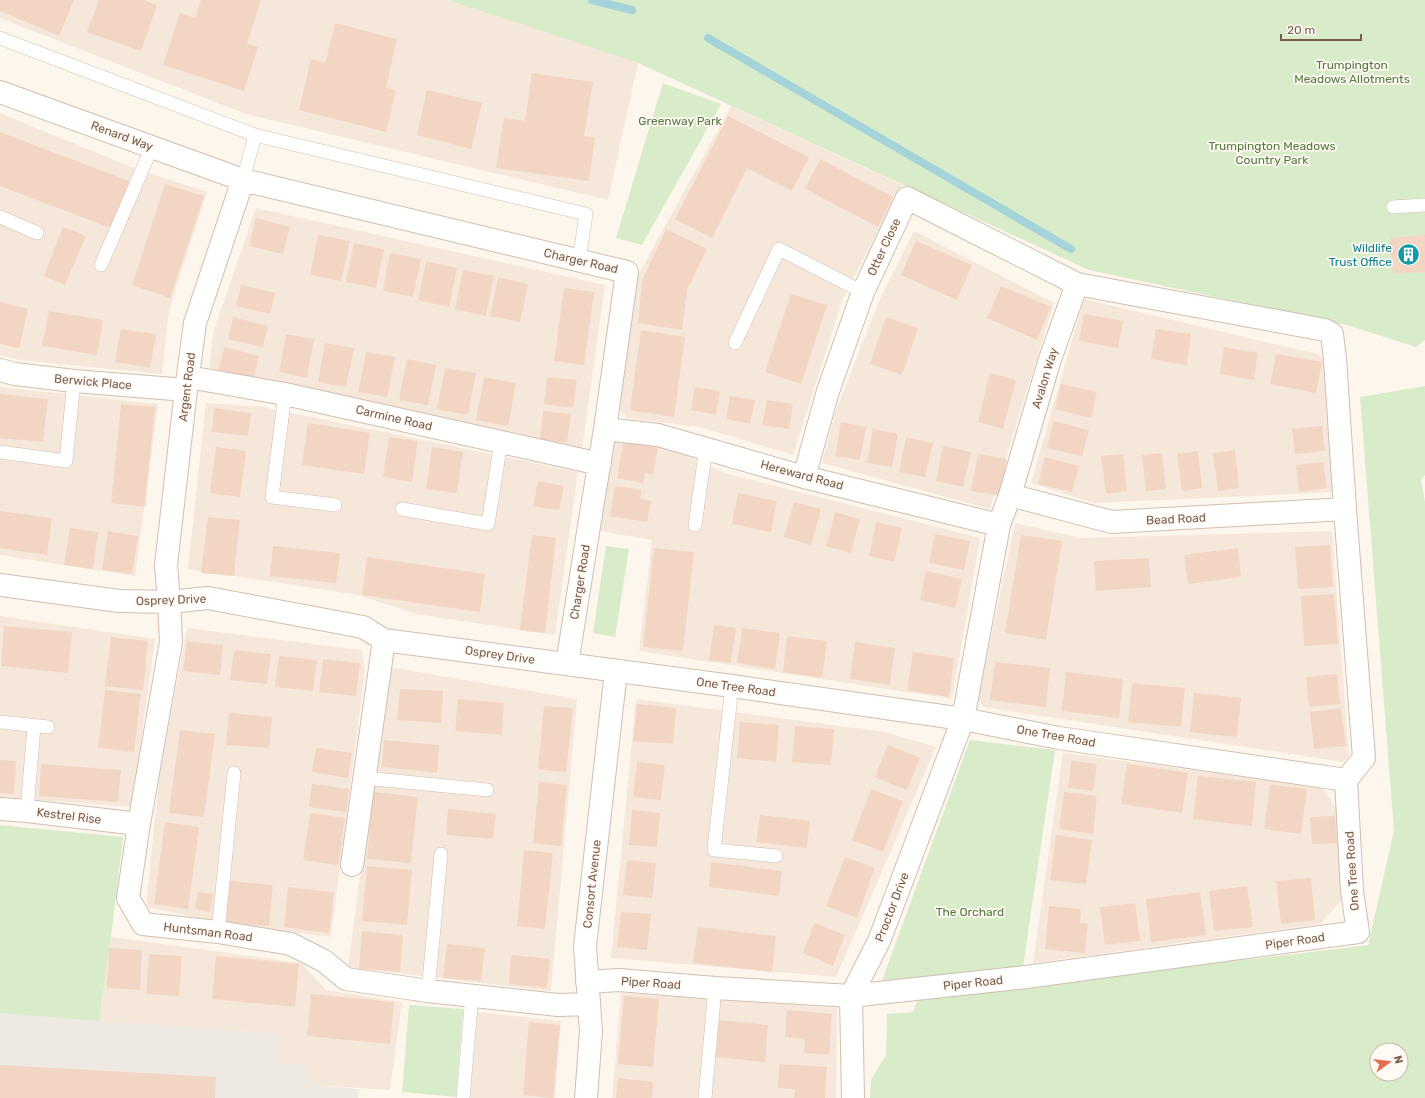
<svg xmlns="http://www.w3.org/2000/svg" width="1425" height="1098" viewBox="0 0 1425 1098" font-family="Rubik,sans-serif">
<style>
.residential{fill:#f5e8da}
.industrial{fill:#efe9e4}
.green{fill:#d8ecc9;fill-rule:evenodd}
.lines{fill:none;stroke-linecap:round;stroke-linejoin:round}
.stream{stroke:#a5d3da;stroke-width:8}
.building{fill:#f3d5c3}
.service-casing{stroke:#d1beb0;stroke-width:14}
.minor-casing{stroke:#d1beb0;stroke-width:24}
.service{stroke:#fff;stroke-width:13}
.minor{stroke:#fff;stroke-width:22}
.labels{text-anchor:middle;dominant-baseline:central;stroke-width:3.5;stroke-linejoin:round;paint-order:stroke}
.park-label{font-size:12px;fill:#537a41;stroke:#fffaf3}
.street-label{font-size:12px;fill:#7a5c4d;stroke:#fffaf3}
.culture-label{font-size:12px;fill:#0d838f;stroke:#fffaf3;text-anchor:end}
</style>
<rect width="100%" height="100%" fill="#fdf6ec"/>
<path class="residential" d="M0,0H447L638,63L608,200L246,114L0,18Z
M731,106L902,185L843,298L793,455L700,427L627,418L617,406L636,279Z
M0,113L131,167L207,192L169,310L162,374L19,360L0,355Z
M256,208L605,285L582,448L270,382L209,371L213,333Z
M914,231L1054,303L990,509L822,463L835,413L879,301Z
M1084,299L1317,354L1327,362L1336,492L1094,503L1031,483Z
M0,387L158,404L135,576L0,555Z
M206,403L263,407L578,472L555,635L416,614L358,595L188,569Z
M621,438L669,447L725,473L980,538L952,699L639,651L652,540L599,531L612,445Z
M1015,523L1081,538L1332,531L1349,756L1343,762L984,707L978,699Z
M0,616L155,639L132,807L0,797Z
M187,628L361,650L365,670L331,937L226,924L146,907L159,778Z
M388,667L577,699L551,991L348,967Z
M636,699L885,732L936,747L836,977L611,958Z
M1063,753L1322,787L1337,810L1341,901L1320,924L1033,963Z
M111,937L301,963L326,990L402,1002L390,1090L311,1085L277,1062L280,1034L99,1021Z
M621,993L837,1008L836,1098H612Z
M477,1012L561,1021L555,1098H470Z"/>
<path class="industrial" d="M0,1013L280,1034L278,1062L304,1065L311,1085L359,1089L358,1098H0Z"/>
<path class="green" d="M447,0H1425V340L1416,347L1347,325L1089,270L638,63Z
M663,83L721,104L642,245L616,238Z
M1425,386V475L1421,480L1425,502V1098H870L871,1080L886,1055L887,1014L913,1012L918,999L1106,970L1253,959L1368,945L1394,831L1360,397ZM1377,1050H1401V1074H1377Z
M606,546L629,549L615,637L593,633Z
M970,740L1055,750L1023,967L880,986Z
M0,825L123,837L111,937L99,1021L0,1013Z
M409,1005L463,1009L456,1097L402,1092Z"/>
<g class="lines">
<path class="stream" d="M592,0L632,10
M708,38L1071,249"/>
</g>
<path class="building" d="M0,0H74L59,36L0,11Z
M99,0H144L157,5L141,51L87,32Z
M201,0H261L247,44L258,47L244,91L163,65L180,13L195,18Z
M335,23L397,39L386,88L396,90L386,132L299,110L311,59L325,63Z
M532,73L593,82L584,136L595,137L589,181L496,168L504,118L525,121Z
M427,90L482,103L471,149L417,135Z
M728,116L809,157L792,191L747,168L712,238L675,219Z
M0,132L129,181L111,228L0,186Z
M820,159L893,197L878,227L805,189Z
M165,184L204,196L170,298L132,285Z
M256,218L290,227L283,254L249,246Z
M63,227L86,236L65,285L44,276Z
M666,229L707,249L687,290L682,330L638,323L642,281Z
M318,235L350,241L341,281L310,275Z
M1425,235V272L1393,274L1390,238Z
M916,241L972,265L957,300L901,275Z
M354,243L384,249L376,288L346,282Z
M390,253L421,259L413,297L383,291Z
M426,261L457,268L449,307L418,300Z
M463,270L494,276L486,316L455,309Z
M498,277L528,284L520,322L490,316Z
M241,285L275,293L270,314L236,306Z
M1001,286L1051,307L1037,340L987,318Z
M564,288L594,292L584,365L554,361Z
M791,294L827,305L801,384L765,372Z
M0,302L28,309L19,348L0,344Z
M49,311L103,320L97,355L42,346Z
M1084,314L1123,321L1118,348L1079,341Z
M233,317L268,326L263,347L228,339Z
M886,317L918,328L902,375L870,364Z
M121,329L156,334L150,368L115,362Z
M1156,329L1191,334L1187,365L1151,359Z
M641,330L685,337L674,417L630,410Z
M286,334L314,339L307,378L279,372Z
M325,343L354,348L346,387L318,382Z
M224,347L259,356L253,379L218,370Z
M1224,347L1258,353L1254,380L1220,374Z
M366,352L395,357L387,397L358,392Z
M1276,354L1322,362L1316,393L1270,384Z
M407,359L436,365L428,405L399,400Z
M445,368L476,373L468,415L437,409Z
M990,373L1016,380L1003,429L978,422Z
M484,377L516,383L508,426L476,420Z
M547,377L577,380L573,408L544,404Z
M1061,384L1097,392L1091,418L1055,409Z
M695,387L720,391L716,415L691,410Z
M0,394L48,399L43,442L0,438Z
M730,396L755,400L750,424L726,419Z
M767,400L793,404L789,429L762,425Z
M121,404L155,407L145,507L111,503Z
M214,408L251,413L248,436L212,432Z
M543,411L571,414L567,443L540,439Z
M1054,421L1089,430L1082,456L1047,448Z
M841,422L866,427L860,460L835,456Z
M308,423L370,433L364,474L302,465Z
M1322,426L1325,451L1295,454L1292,429Z
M873,429L898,434L892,467L867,463Z
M389,437L418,441L412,482L383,477Z
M906,437L933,443L925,477L899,472Z
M624,441L658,447L653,475L645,473L643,483L617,478Z
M943,446L971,452L963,487L936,481Z
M216,447L246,451L240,497L210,493Z
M432,447L463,452L457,493L426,489Z
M1235,450L1239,488L1218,491L1213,453Z
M1198,451L1202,488L1182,491L1177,454Z
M1162,453L1166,489L1146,491L1142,455Z
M978,454L1007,459L1001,496L971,491Z
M1123,454L1127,491L1106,494L1101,456Z
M1045,457L1079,466L1072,492L1038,484Z
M1323,462L1327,488L1299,492L1296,465Z
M538,481L564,486L559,510L533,506Z
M615,486L642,490L640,499L651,501L647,522L610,516Z
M738,493L777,501L771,532L732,524Z
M794,502L821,509L811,545L784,537Z
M0,511L52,518L47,555L0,548Z
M835,512L860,519L851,553L826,546Z
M208,517L240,520L234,576L201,573Z
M876,522L902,528L894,562L869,556Z
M70,528L98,532L93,569L64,565Z
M108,531L138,536L132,574L102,570Z
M935,534L970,541L964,570L929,563Z
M532,535L556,538L545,633L520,630Z
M1021,535L1062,541L1046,640L1005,633Z
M1330,545L1333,587L1298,589L1295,547Z
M273,546L340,553L336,583L270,576Z
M654,548L694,552L683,651L643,647Z
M1238,548L1241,577L1188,584L1184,555Z
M367,557L485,574L480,612L362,595Z
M1149,558L1151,587L1096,591L1094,561Z
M926,571L962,579L955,608L920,600Z
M1334,594L1338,644L1304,646L1301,596Z
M714,625L736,628L731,663L709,660Z
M4,626L72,632L68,673L1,666Z
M742,628L780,633L775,669L737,663Z
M787,636L827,641L822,678L783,672Z
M111,637L148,641L143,690L105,686Z
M187,641L223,645L220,675L183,671Z
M855,642L895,648L890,685L850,679Z
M234,650L271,654L267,684L230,680Z
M913,652L954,658L949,697L907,690Z
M279,656L317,660L313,691L275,687Z
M323,659L360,663L356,696L319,692Z
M995,662L1050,668L1046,707L990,700Z
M1066,672L1123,679L1119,718L1062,711Z
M1337,674L1340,704L1309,707L1306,677Z
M1132,683L1185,688L1181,727L1128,722Z
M400,689L443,691L441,723L397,720Z
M105,690L141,694L134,752L98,748Z
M1194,693L1241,698L1237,737L1190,732Z
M458,699L504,703L502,735L455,731Z
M637,704L676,708L673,744L633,741Z
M544,706L573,708L566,772L538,769Z
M1341,708L1346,746L1314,749L1310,712Z
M229,713L272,717L269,748L226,745Z
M740,722L779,725L776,762L737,758Z
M795,726L834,729L831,765L792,762Z
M180,730L215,734L204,817L169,813Z
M384,740L439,745L437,773L382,767Z
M888,745L920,758L907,790L875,777Z
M316,748L352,753L348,778L312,772Z
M0,760L16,761L14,794L0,793Z
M1071,761L1097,764L1093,791L1068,788Z
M637,762L665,765L661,800L633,797Z
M41,764L121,770L118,802L39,796Z
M1127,764L1188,773L1182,813L1121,804Z
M1198,776L1256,782L1252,826L1193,819Z
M539,782L567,785L561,846L533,843Z
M312,784L349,789L346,812L309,807Z
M1270,785L1307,789L1301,834L1264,829Z
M871,789L903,801L883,852L852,840Z
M373,792L418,797L411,863L367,859Z
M1064,792L1097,796L1093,834L1059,829Z
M448,809L496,814L493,839L446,835Z
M632,810L660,813L657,847L629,845Z
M310,813L345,818L338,865L303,860Z
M760,815L810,821L807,848L756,842Z
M1335,816L1337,843L1312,844L1310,817Z
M165,822L199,827L188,909L154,904Z
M1056,835L1092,840L1086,884L1050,880Z
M524,850L553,853L545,929L517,926Z
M845,857L875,868L857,918L826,906Z
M627,860L656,863L652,898L623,895Z
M711,862L782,871L779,896L709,887Z
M367,866L412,870L407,925L362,921Z
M1311,878L1315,920L1281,924L1276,881Z
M229,881L273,885L269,926L225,922Z
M1247,886L1253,927L1214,931L1209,891Z
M288,887L334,892L329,933L284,927Z
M198,892L213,894L210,912L195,909Z
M1200,892L1206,935L1151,942L1146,899Z
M1135,903L1140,941L1105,945L1100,907Z
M1049,906L1081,909L1080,923H1088L1085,953L1045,949Z
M621,912L651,914L647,950L617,947Z
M814,923L845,935L833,966L803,953Z
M698,927L776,936L772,972L693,963Z
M362,931L403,935L400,972L359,969Z
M447,944L485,948L481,981L443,978Z
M109,948L142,950L140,990L107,988Z
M149,954L182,956L179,996L146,994Z
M511,955L550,959L547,988L509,984Z
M216,956L299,964L295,1007L212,999Z
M311,994L394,1002L390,1044L307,1036Z
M624,996L659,999L653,1067L618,1064Z
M787,1010L832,1014L829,1055L804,1053L805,1039L785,1037Z
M719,1020L768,1025L765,1062L716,1057Z
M529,1022L560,1025L553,1098L523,1095Z
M779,1064L827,1067L825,1098H794L795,1089L778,1088Z
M0,1065L216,1077L215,1098H0Z
M618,1078L653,1082L652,1098H616Z"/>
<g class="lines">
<defs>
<path id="service" d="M0,38L255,135L586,214L579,261
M243,180L255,135
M1393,207L1425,205
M0,217L37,233
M101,265L152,147
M735,343L779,249L863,292
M285,394L272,497L335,505
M0,452L66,461L74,381
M402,509L488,524L501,442
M695,525L706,448
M732,686L714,850L776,856
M0,722L48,727
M364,778L487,790
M27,811L34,726
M218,932L234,773
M428,991L441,854
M463,1098L472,995
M705,1098L715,988"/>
<path id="minor" d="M0,92L243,180L627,272L605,429L590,520L567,664
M243,180L195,323L186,390L166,565L169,602L171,642L139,824L128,898L143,924L218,932L291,944L324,961L346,979L428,991L558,1005L589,1004
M0,370L15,374L74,381L186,390
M188,377L285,394L600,464
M605,429L658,435L804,477L999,525
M804,477L828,391L863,292L907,198L1077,284L1325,330L1332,334L1335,359L1345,509
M1010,495L1112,522L1345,509L1364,758L1346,780
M0,585L119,601L169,602L208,598L363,627L384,640L732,686L963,719L1059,738L1346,780L1352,891L1358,932L1026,977L851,996L715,988L619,980L587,982
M0,809L27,811L139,824
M352,865L384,640
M586,1098L591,1031L585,946L616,671
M853,1098L851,996L879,941L963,719L999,525L1010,495L1050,359L1077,284"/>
</defs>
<use href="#service" class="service-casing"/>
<use href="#minor" class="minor-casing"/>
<use href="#service" class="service"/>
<use href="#minor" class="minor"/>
</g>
<defs>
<symbol id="building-disc" viewBox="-11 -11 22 22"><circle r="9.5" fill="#0f9aa8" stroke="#fffaf3"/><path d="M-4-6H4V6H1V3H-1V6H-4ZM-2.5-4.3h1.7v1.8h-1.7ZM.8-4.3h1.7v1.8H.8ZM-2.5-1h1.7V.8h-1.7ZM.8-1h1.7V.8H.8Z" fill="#fff"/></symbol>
</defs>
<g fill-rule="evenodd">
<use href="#building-disc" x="1396" y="242" width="25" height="25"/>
</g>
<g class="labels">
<g class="park-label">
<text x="1352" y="65">Trumpington<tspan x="1352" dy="14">Meadows Allotments</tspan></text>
<text x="680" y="121">Greenway Park</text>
<text x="1272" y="146">Trumpington Meadows<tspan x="1272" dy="14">Country Park</tspan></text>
<text x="970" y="912">The Orchard</text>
</g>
<g class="street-label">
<text transform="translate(122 136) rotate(20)">Renard Way</text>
<text transform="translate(884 247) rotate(-65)">Otter Close</text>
<text transform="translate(581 261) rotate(13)">Charger Road</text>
<text transform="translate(1045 378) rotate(-73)">Avalon Way</text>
<text transform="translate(93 382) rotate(5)">Berwick Place</text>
<text transform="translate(187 387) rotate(-83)">Argent Road</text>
<text transform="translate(394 418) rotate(13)">Carmine Road</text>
<text transform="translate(802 475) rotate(15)">Hereward Road</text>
<text transform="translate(1176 519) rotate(-3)">Bead Road</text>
<text transform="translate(580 582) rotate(-81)">Charger Road</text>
<text transform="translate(171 600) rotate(-2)">Osprey Drive</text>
<text transform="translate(500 655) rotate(8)">Osprey Drive</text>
<text transform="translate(736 687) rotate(8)">One Tree Road</text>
<text transform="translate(1056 736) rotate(10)">One Tree Road</text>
<text transform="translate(69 816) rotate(7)">Kestrel Rise</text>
<text transform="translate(1352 871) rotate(-94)">One Tree Road</text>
<text transform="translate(592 884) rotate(-84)">Consort Avenue</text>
<text transform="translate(892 907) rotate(-69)">Proctor Drive</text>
<text transform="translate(208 932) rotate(7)">Huntsman Road</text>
<text transform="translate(1295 941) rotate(-8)">Piper Road</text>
<text transform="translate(651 983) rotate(4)">Piper Road</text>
<text transform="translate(973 983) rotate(-6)">Piper Road</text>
</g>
<g class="culture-label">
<text x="1392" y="248">Wildlife<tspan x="1392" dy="14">Trust Office</tspan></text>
</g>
</g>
<g transform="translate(1389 1062) rotate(75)"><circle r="19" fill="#fffaf3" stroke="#cabbb1"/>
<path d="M0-3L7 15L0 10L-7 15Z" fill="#e76f51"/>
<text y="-6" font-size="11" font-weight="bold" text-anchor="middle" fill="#7a5c4d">N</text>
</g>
<path d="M1281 34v6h80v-6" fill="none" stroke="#7a5c4d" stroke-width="2"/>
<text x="1287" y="34" font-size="12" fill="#7a5c4d" stroke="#fffaf3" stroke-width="3" paint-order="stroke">20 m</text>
</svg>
